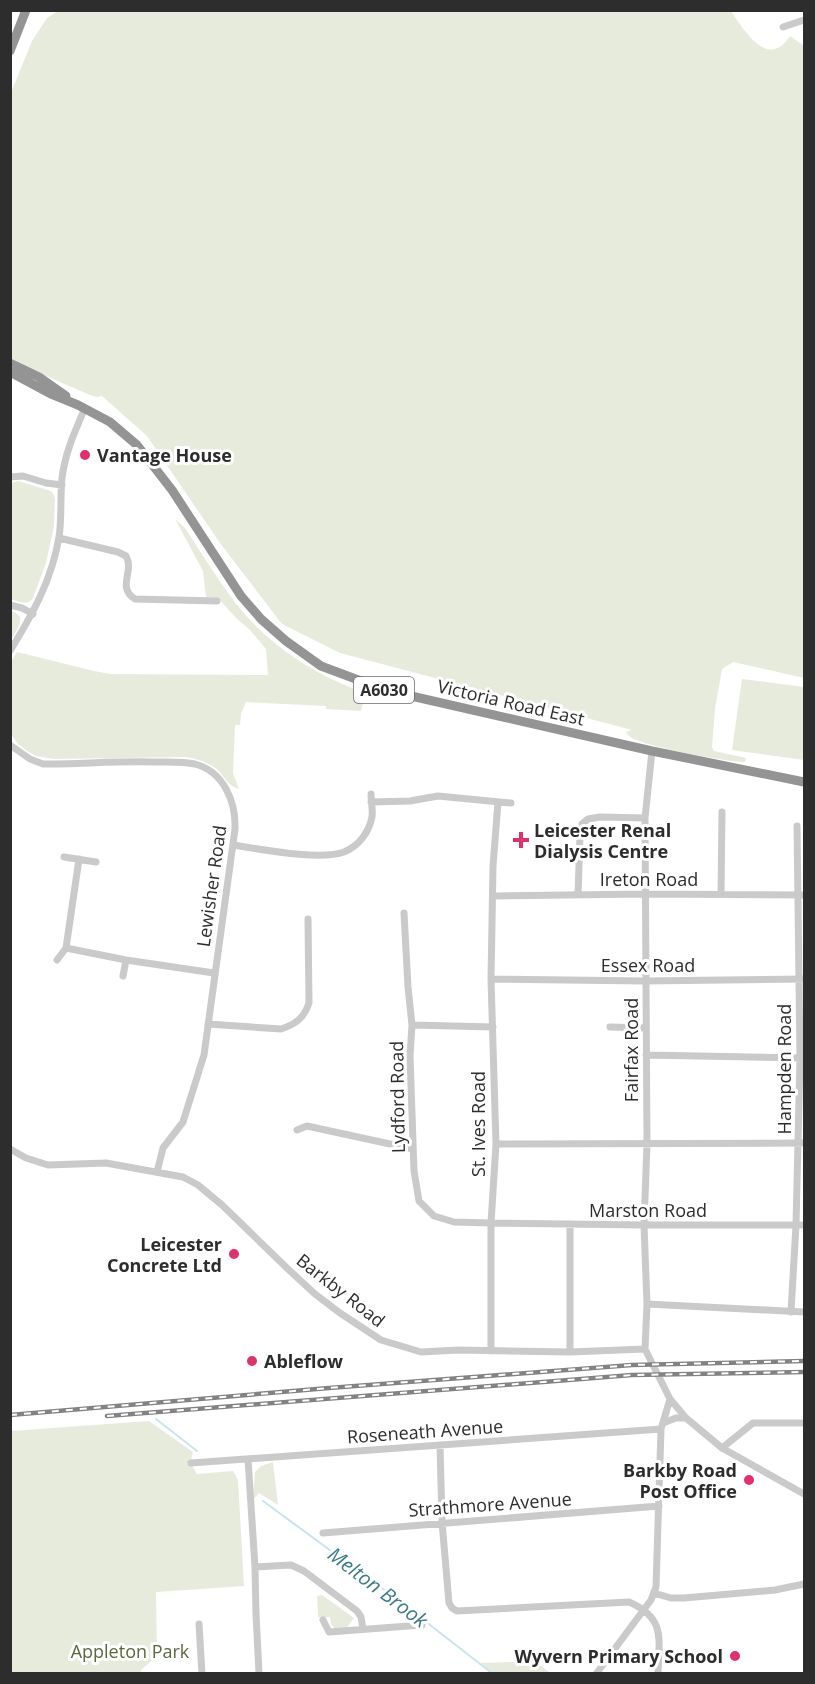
<svg xmlns="http://www.w3.org/2000/svg" width="815" height="1684" viewBox="0 0 815 1684" font-family="'Open Sans',sans-serif">
<style>
.green{fill:#e7ebdb}
.lines{fill:none;stroke-linecap:round;stroke-linejoin:round}
.stream{stroke:#c7e6eb;stroke-width:2}
.minor{stroke:#cacaca;stroke-width:7}
.highway{stroke:#949494;stroke-width:9}
.rail-casing{stroke:#828282;stroke-width:4.5}
.rail{stroke:#fff;stroke-width:2;stroke-dasharray:7;stroke-linecap:butt}
.poi-dot{fill:#e3306a;stroke:#fff;stroke-width:2}
.labels{text-anchor:middle;dominant-baseline:central;stroke-width:6;stroke-linejoin:round;paint-order:stroke}
.shield{fill:#fff;stroke:#6c6c6c;stroke-width:1.5}
.shield-label{font-size:16px;font-weight:bold;fill:#2d2d2d}
.poi-label{font-size:18px;font-weight:bold;fill:#2d2d2d;stroke:#fff;text-anchor:start}
.street-label{font-size:18px;fill:#2d2d2d;stroke:#fff}
.park-label{font-size:18px;fill:#5b683b;stroke:#fff}
.water-label{font-size:20px;font-style:italic;fill:#3a7d88;stroke:#fff}
</style>
<rect width="100%" height="100%" fill="#fff"/>
<path class="green" d="M619,10L634,12L635,10H730C744,29 767,71 790,36L804,46V678L733,662L722,669L715,709L712,747L714,751L746,758L745,762C728,762 640,746 629,736C628,735 627,734 626,732L632,730L340,653L282,624L220,543L147,436L102,396L97,397L90,395L37,372L11,358L10,95L32,41L47,18L58,11Z
M18,481L48,490L52,492L55,498L54,526L46,563L33,598C27,606 19,602 11,599V483Z
M175,519L185,528C200,551 215,575 231,597C265,643 312,674 365,693L361,711L326,709V706L246,702L241,714L240,725H235L233,773L239,789C229,787 224,776 217,769C207,762 195,758 184,757L53,759L36,756L27,751L18,744L11,734V662L17,652L94,671L110,674L268,675L266,649L250,630L236,618L218,598L206,597L203,571Z
M11,611C29,616 16,630 11,640Z
M742,679L804,687V760L732,750Z
M149,1421L193,1452C190,1461 192,1466 197,1474L233,1471L238,1480L244,1586L156,1592L157,1656L141,1670V1673H11V1431Z
M273,1462L278,1505L259,1493L253,1500L255,1472L261,1466Z
M322,1595L354,1618L346,1629L334,1628L331,1624L330,1617L320,1618L318,1616L317,1596Z
M534,1661L549,1672L548,1673H493L480,1663Z"/>
<g class="lines">
<path class="stream" d="M156,1419L197,1451
M263,1501L398,1600L493,1674"/>
<path class="minor" d="M783,27L804,20
M10,477L23,476L46,483L62,485
M59,538L118,552L126,556C135,571 116,587 135,599L217,601
M10,605L22,608L33,614
M10,651C32,615 52,580 59,537C62,518 60,498 62,478C65,453 75,431 85,408
M10,745L30,759L43,764C80,764 117,761 153,762C167,762 182,761 195,764C224,772 236,802 235,829L204,1055L183,1122L163,1148L157,1172
M652,751L645,818L647,1144L644,1225L647,1304L645,1349L670,1399L686,1418L722,1448L804,1494
M371,802L410,801L438,796L511,803
M233,845C260,849 320,861 344,852C359,846 369,832 372,817C373,810 371,801 371,794
M64,857L96,862
M79,859L66,948L126,960L214,973
M721,894L722,812
M578,895L580,836L582,824L588,819L600,817L645,818
M494,896L645,894L804,895
M404,913L408,987L412,1025L410,1056L414,1171L419,1201L434,1216L454,1222L491,1223L644,1225H804
M57,960L66,948
M123,976L126,960
M491,979L645,981L804,979
M208,1024L281,1029C296,1024 304,1018 309,1003L308,919
M412,1025L493,1027
M610,1027L646,1028
M646,1055L804,1058
M297,1130L307,1126L413,1149
M496,1144L804,1143
M10,1149L26,1158L48,1165L106,1163L183,1177L198,1185L222,1205L289,1270L315,1294L340,1313L381,1340L421,1352L458,1350L570,1352L645,1349
M647,1304L804,1312
M791,1312L796,1225L800,1058L797,826
M491,1351V1223L496,1144L491,979L493,866L498,802
M570,1352V1224
M663,1423L676,1418H686
M440,1445L442,1522L449,1603L452,1608L457,1611L629,1602C666,1618 659,1639 658,1674
M722,1448L753,1423H804
M248,1459L255,1567L256,1614L259,1674
M191,1463L661,1429
M323,1533L659,1506
M255,1567L291,1565L304,1571L357,1611L361,1617L363,1629
M654,1593L671,1598H684L775,1590L804,1584
M323,1620L329,1632L422,1625
M199,1624L202,1674
M596,1674L651,1600L656,1587L661,1429L670,1399"/>
<path class="highway" d="M10,51L26,10
M10,363L39,377L66,396
M10,372L51,394L78,405L110,422L137,445L172,490L241,596L261,619L286,641L321,666L385,690L652,751L804,782"/>
<defs>
<path id="rail" d="M10,1415L329,1388L632,1365L804,1361
M107,1416L632,1375L804,1372"/>
</defs>
<use href="#rail" class="rail-casing"/>
<use href="#rail" class="rail"/>
</g>
<g class="poi-dot">
<circle cx="85" cy="455" r="6"/>
<path d="M518 831h6v6h6v6h-6v6h-6v-6h-6v-6h6z"/>
<circle cx="234" cy="1254" r="6"/>
<circle cx="252" cy="1361" r="6"/>
<circle cx="749" cy="1480" r="6"/>
<circle cx="735" cy="1656" r="6"/>
</g>
<g class="labels">
<rect class="shield" x="354" y="677" width="60" height="26" rx="4.5"/>
<g class="shield-label">
<text x="384" y="690">A6030</text>
</g>
<g class="poi-label">
<text x="97" y="455">Vantage House</text>
<text x="534" y="830">Leicester Renal<tspan x="534" dy="21">Dialysis Centre</tspan></text>
<text x="222" y="1244" text-anchor="end">Leicester<tspan x="222" dy="21">Concrete Ltd</tspan></text>
<text x="264" y="1361">Ableflow</text>
<text x="737" y="1470" text-anchor="end">Barkby Road<tspan x="737" dy="21">Post Office</tspan></text>
<text x="723" y="1656" text-anchor="end">Wyvern Primary School</text>
</g>
<g class="street-label">
<text transform="translate(511 702) rotate(13)">Victoria Road East</text>
<text x="649" y="879">Ireton Road</text>
<text transform="translate(211 886) rotate(-82)">Lewisher Road</text>
<text x="648" y="965">Essex Road</text>
<text transform="translate(631 1050) rotate(-90)">Fairfax Road</text>
<text transform="translate(784 1069) rotate(-90)">Hampden Road</text>
<text transform="translate(397 1097) rotate(-91)">Lydford Road</text>
<text transform="translate(478 1124) rotate(-90)">St. Ives Road</text>
<text x="648" y="1210">Marston Road</text>
<text transform="translate(341 1290) rotate(38)">Barkby Road</text>
<text transform="translate(425 1431) rotate(-4)">Roseneath Avenue</text>
<text transform="translate(490 1504) rotate(-4)">Strathmore Avenue</text>
</g>
<g class="park-label">
<text x="130" y="1651">Appleton Park</text>
</g>
<g class="water-label">
<text transform="translate(378 1587) rotate(37)">Melton Brook</text>
</g>
</g>
<rect width="815" height="1684" fill="none" stroke="#2d2d2d" stroke-width="24"/>
</svg>
